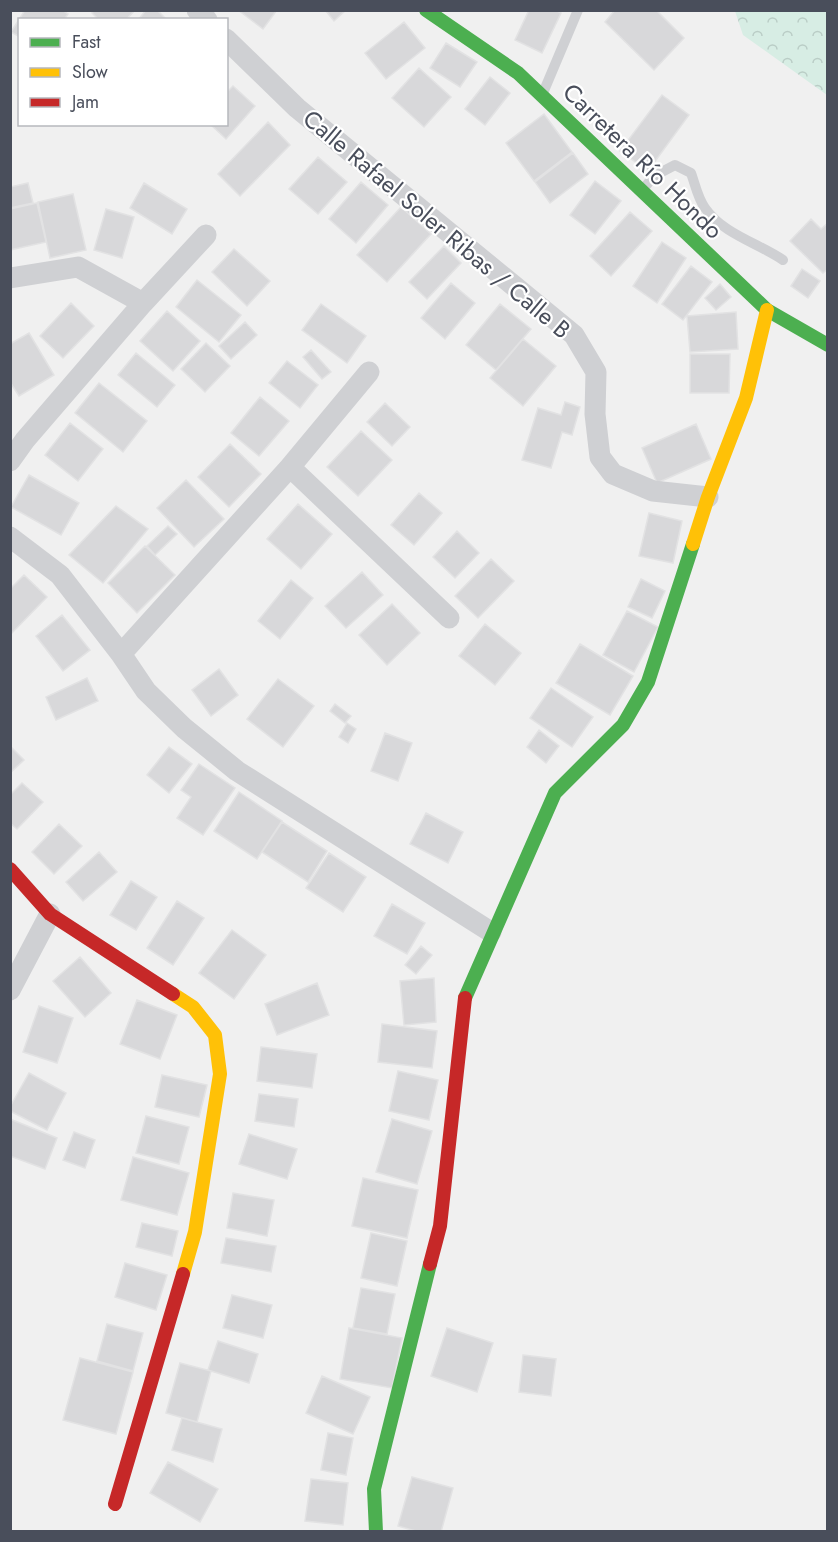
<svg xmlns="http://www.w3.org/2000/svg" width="838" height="1542" viewBox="0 0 838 1542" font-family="Jost,sans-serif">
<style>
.forest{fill:url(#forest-crowns)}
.building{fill:#d8d8da;stroke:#e2e2e3;stroke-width:1.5}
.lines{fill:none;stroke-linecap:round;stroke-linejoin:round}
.lane{stroke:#cfd0d3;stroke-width:10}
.street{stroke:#cfd0d3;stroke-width:21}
.fast{stroke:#4caf50;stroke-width:14}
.slow{stroke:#ffc107;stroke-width:14}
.jam{stroke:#c62828;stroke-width:14}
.labels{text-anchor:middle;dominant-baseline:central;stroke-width:4.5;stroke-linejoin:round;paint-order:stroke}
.street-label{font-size:24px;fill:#494e5b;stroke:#fff}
</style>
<defs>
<pattern id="forest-crowns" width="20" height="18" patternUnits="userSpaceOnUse" patternTransform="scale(1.5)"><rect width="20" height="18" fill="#d7ede4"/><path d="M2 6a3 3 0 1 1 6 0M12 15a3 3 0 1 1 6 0" fill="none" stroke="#bacdc6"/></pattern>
</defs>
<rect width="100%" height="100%" fill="#f0f0f0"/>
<path class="forest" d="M735,11H827V95L743,35Z"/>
<path class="building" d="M25,10H62L68,14L64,20H20V37L11,32Z
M94,10H135L126,20H99L92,13Z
M146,10H157L167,20H138Z
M238,10H277L263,29Z
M325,10H346L334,21Z
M529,10H555L561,13L542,53L515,40Z
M615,10H656L684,38L654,70L605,22Z
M404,22L425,48L386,79L365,53Z
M446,43L477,62L460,87L430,68Z
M419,68L451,97L424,127L392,98Z
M490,77L510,93L485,125L465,109Z
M233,86L255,106L226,139L210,124H226V93Z
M662,95L689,115L648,171L620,151Z
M544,114L572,152L534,181L506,143Z
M268,122L290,145L240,196L218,174Z
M573,153L588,174L550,203L535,182Z
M318,157L347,182L318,214L289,189Z
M595,181L621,201L595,234L570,215Z
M361,182L388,205L356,243L329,219Z
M28,183L33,203L10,208V187Z
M144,183L187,209L172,234L130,208Z
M73,194L86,250L50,258L38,202Z
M37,203L46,242L10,250V209Z
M401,207L431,234L387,282L357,255Z
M106,209L134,217L122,258L94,250Z
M630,212L652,231L611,276L590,256Z
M811,219L821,229L828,223V269L823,273L790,241Z
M662,242L686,258L657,303L633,286Z
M444,246L461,263L427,299L409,282Z
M234,249L270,281L247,306L212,272Z
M691,266L712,282L683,320L662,304Z
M802,269L820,281L808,298L791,286Z
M197,280L241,315L219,342L176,307Z
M451,283L475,303L445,339L421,318Z
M720,284L731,297L716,310L705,298Z
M71,303L94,326L63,358L40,336Z
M321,304L366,336L347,363L302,330Z
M500,304L531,329L496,370L466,345Z
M167,311L200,341L173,371L140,341Z
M736,312L738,349L690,352L687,316Z
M245,322L257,335L231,359L219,346Z
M29,333L54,375L19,396L10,382V344Z
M523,339L556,366L523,406L490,378Z
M206,343L230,366L205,392L181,369Z
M311,350L331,372L322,379L303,357Z
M136,353L175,385L157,407L118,375Z
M690,354H730L729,393H690Z
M287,361L318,385L300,408L269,383Z
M99,383L147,421L123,452L75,413Z
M260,397L289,421L259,456L231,433Z
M565,402L580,407L572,435L562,432L551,468L522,460L538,408L561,415Z
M385,403L410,427L392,446L367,422Z
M70,423L103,449L78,481L45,455Z
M696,424L711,459L657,483L642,448Z
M361,431L392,460L358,496L327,467Z
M230,444L261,474L229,507L198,477Z
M29,475L79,503L61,535L11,507Z
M186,480L224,519L194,547L157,508Z
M419,493L442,513L414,545L391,525Z
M298,504L332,534L301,569L267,539Z
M116,506L148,529L103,583L69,555Z
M649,513L682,521L673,563L639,556Z
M168,526L177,534L155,555L147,546Z
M457,531L479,553L455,578L433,557Z
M145,546L175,575L137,613L108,583Z
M491,559L514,581L478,618L455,596Z
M362,572L383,595L346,628L325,606Z
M24,575L47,597L10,635V589Z
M641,579L665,591L652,618L628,607Z
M291,580L313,598L280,639L258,621Z
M392,604L420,633L387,665L359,635Z
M627,611L658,627L634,672L603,655Z
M62,615L90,650L63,671L36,636Z
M485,624L521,653L495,685L459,656Z
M580,644L633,676L610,715L556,683Z
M219,669L238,695L211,716L192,690Z
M87,678L98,701L56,720L46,697Z
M278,679L314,706L283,747L247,719Z
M551,688L593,717L572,747L530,718Z
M335,704L351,716L345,723L330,711Z
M347,723L356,729L348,743L339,737Z
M539,730L559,746L546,763L527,747Z
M385,733L412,743L398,781L371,771Z
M10,746L24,760L10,773Z
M169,747L192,764L169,793L147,775Z
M199,764L235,788L203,835L177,818L191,797L181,790Z
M22,783L43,802L17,829L10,823V795Z
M239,792L282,821L257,859L214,831Z
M426,813L463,832L448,863L410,844Z
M282,822L327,851L308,882L262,852Z
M59,824L82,846L54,874L32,852Z
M99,852L117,872L83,901L66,882Z
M329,853L366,877L343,912L306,888Z
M131,881L157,897L136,930L110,915Z
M177,901L204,918L173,965L147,948Z
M392,904L425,923L407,954L374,936Z
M232,930L266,955L234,999L199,973Z
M421,946L432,955L416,974L405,965Z
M80,957L111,993L85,1017L53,981Z
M434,978L436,1022L404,1025L400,981Z
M317,983L329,1015L277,1035L265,1004Z
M137,1000L177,1015L160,1059L120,1044Z
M39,1006L73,1018L57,1063L23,1052Z
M382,1024L437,1031L432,1068L378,1062Z
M261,1047L317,1054L312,1088L257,1081Z
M398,1071L438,1080L429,1120L389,1111Z
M29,1073L66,1093L47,1130L10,1111V1107Z
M162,1075L207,1085L199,1117L155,1107Z
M259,1094L298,1099L294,1127L255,1121Z
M146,1116L189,1127L179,1164L136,1153Z
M10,1119L57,1138L45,1169L10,1156Z
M392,1119L432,1131L417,1184L376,1172Z
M74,1132L95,1140L85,1168L63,1160Z
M249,1134L297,1149L287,1179L239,1164Z
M133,1157L189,1173L177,1215L121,1200Z
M363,1178L418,1190L407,1238L352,1226Z
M233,1193L274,1200L267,1236L227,1228Z
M142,1223L178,1231L172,1256L136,1247Z
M371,1233L407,1241L397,1286L361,1278Z
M226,1238L276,1246L271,1272L221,1263Z
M125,1263L167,1275L156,1310L115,1297Z
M361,1288L395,1294L387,1334L353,1328Z
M232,1295L272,1305L263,1338L223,1328Z
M107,1324L143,1333L133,1371L97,1361Z
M349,1328L402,1338L392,1388L340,1379Z
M447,1328L493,1343L477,1392L431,1376Z
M218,1341L258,1354L249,1383L208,1370Z
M523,1355L556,1359L551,1396L519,1392Z
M80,1358L133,1372L116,1434L63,1420Z
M180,1363L211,1371L197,1422L166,1413Z
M322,1376L370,1397L353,1434L306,1413Z
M182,1418L222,1429L213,1462L172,1450Z
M328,1433L353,1438L346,1475L321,1470Z
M168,1462L218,1489L200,1522L150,1493Z
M412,1477L453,1488L441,1532H419L398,1526Z
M311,1479L348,1483L343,1525L305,1521Z"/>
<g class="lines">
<path class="lane" d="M543,93L578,10
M644,188L654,176L675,165L691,173C695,184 698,199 705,208C723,234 758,243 783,260"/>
<path class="street" d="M197,10L207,20
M226,39L297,108L574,335L596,372L595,414L600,457L613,474L653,491L708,497
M10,278L78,267L143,303
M10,461L25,440L143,303L206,235
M290,467L449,618
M10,537L60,575L121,654L146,691L184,728L237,771L491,932
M121,654L290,467L369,372
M10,990L50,914"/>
<path class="fast" d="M426,10L518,73L767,310L828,345
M465,998L555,793L623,725L648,682L693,544
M376,1532L374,1489L430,1264"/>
<path class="slow" d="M693,544L708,497L746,398L767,310
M173,994L193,1007L215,1035L220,1074L195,1232L183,1274"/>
<path class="jam" d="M10,869L50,914L173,994
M430,1264L440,1226L465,998
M115,1504L183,1274"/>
</g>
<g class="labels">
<g class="street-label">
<text transform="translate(643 161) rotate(44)">Carretera Río Hondo</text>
<text transform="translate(437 224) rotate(40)">Calle Rafael Soler Ribas / Calle B</text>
</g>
</g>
<rect width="838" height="1542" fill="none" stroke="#494e5b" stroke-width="24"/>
<rect x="18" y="18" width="210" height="108" fill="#ffffff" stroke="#b6b8bd" stroke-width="1.5"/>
<rect x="30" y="38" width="30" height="9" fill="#4caf50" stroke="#b6b8bd" stroke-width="1.5"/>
<text x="72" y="48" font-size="18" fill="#494e5b">Fast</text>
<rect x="30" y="68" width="30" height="9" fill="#ffc107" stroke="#b6b8bd" stroke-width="1.5"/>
<text x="72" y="78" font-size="18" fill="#494e5b">Slow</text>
<rect x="30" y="98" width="30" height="9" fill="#c62828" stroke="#b6b8bd" stroke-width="1.5"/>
<text x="72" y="108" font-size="18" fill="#494e5b">Jam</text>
</svg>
